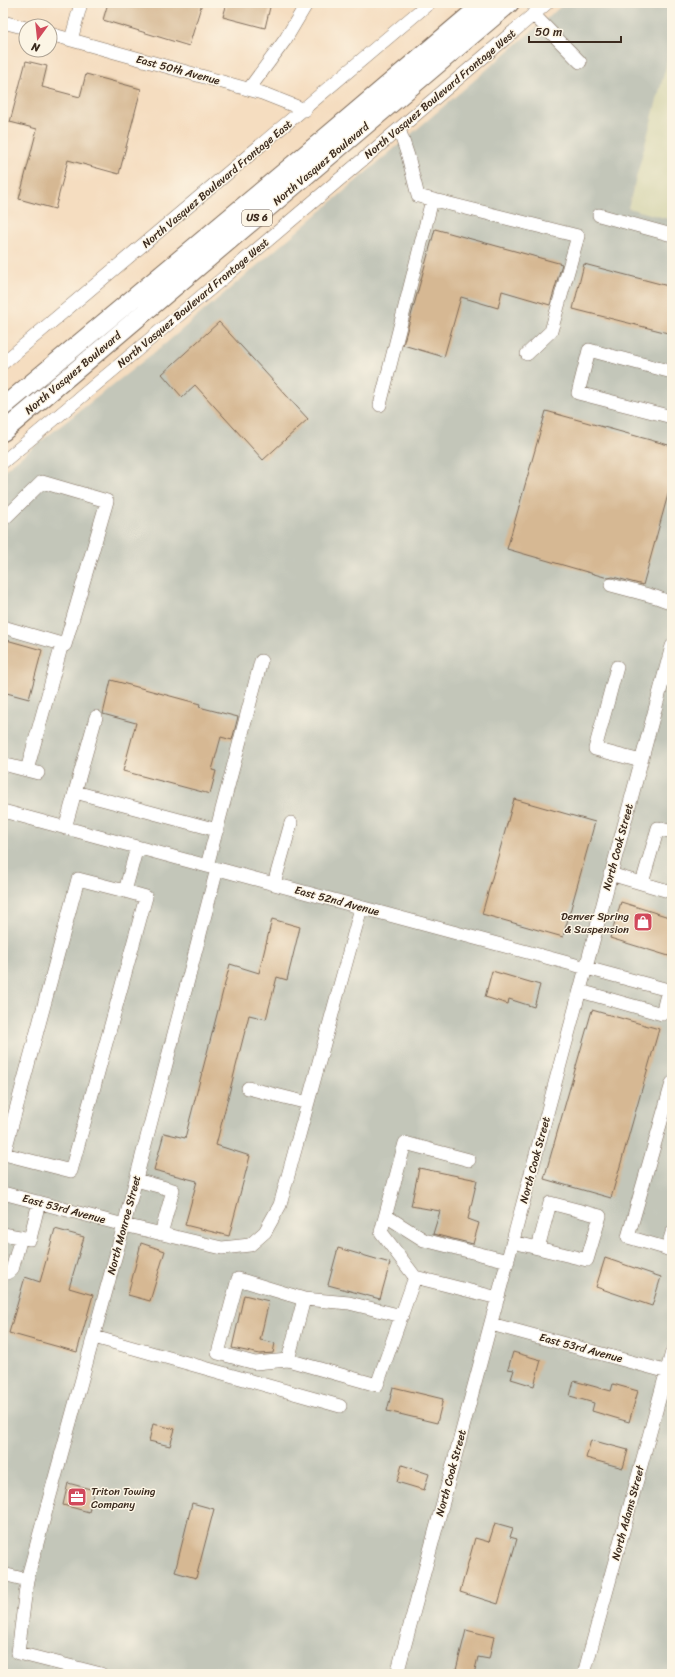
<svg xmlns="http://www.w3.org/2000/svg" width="675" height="1677" viewBox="0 0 675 1677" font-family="Sriracha,sans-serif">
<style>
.built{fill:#dfddbb}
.industrial{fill:#c3c6b9}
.building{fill:#d6b893}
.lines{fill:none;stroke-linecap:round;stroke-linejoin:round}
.minor-casing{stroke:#7c6957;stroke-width:14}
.highway-casing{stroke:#7c6957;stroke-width:20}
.minor{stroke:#fff;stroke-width:13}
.highway{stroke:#fff;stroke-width:18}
.labels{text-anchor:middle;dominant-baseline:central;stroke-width:3;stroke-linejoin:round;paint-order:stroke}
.shield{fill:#fcf5e5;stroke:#75675a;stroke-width:1}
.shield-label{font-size:10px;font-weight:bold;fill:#3b2a1e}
.street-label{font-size:11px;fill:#3b2a1e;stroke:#fcf5e5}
.poi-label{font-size:11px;fill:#3b2a1e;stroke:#fcf5e5;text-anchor:end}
</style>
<rect width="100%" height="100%" fill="#fcf5e5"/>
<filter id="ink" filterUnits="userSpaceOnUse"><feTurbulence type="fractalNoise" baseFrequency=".025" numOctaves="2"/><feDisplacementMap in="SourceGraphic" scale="8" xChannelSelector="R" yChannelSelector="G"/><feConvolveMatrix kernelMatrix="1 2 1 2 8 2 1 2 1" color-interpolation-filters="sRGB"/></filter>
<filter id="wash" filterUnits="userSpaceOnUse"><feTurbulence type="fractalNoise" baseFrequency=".012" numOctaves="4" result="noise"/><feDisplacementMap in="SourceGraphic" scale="16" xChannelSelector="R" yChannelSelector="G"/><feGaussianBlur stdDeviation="0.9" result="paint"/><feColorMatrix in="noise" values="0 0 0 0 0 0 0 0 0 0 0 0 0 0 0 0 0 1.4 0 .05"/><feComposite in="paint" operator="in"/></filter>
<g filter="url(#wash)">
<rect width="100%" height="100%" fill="#f5ddc0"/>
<path class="built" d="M672,44V220L628,208Z"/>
<path class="industrial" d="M565,3H672V44L628,208L672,220V1674H3V471L165,344Z"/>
<g id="blocks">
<path class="building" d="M108,3H202L189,46L103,20Z
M227,3H271L265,28L223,17Z
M26,61L47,66L42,87L80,97L86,74L141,89L119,174L68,160L55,209L19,199L37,129L10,122Z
M435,229L562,264L550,305L502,291L498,308L461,297L444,357L403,345Z
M584,264L672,287V334L573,309Z
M219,322L308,419L263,460L195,385L182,397L162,374Z
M546,411L672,446V480L643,585L613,577L608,578L507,549Z
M3,639L42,650L29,699L3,692Z
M111,680L200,704L199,707L238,717L232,740L221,737L212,770L216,771L210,794L123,771L136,723L103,714Z
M514,799L595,822L563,937L482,914Z
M621,902L672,918V957L610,938Z
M272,919L300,927L287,980L277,977L266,1019L249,1015L216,1145L250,1156L229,1236L185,1225L197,1181L154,1170L164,1133L185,1138L230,964L259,973Z
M492,971L540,985L534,1007L509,999L508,1004L485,997Z
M592,1010L659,1029L611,1198L544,1179Z
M419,1168L477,1180L468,1219L479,1223L473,1244L433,1234L440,1211L411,1206Z
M55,1229L84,1237L69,1288L93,1295L77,1352L9,1333L25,1277L40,1282Z
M141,1243L165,1251L150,1301L128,1295Z
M338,1248L390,1263L380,1299L328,1285Z
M605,1258L661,1277L652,1306L596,1287Z
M244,1295L269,1301L260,1340L275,1343L273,1353L260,1354L232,1348Z
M513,1352L541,1360L534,1386L511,1379L514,1370L508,1369Z
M574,1381L611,1391L613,1384L638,1391L629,1422L592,1411L594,1403L570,1396Z
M393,1387L443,1399L437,1423L387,1411Z
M153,1424L175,1429L170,1446L149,1441Z
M591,1440L628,1450L623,1468L586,1458Z
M402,1465L429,1474L424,1490L397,1482Z
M68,1483L94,1490L89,1512L63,1505Z
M192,1503L214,1509L196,1578L175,1572Z
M495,1523L513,1528L510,1537L517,1539L498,1604L460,1592L475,1538L489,1542Z
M466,1630L494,1637L489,1659L478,1657L474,1674H455Z"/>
</g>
</g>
<g filter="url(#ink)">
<use href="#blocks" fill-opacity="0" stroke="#7c6957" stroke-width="1"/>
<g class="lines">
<defs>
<path id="minor" d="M533,14L580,62
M3,22L26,28
M50,34L262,93L305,110
M71,40L81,3
M249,89L285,40L307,3
M399,129L408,156L418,196L578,236L551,331L527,354
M599,215L672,235
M3,363L429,3
M672,372L589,350L578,393L672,417
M380,405L432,200
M3,462L221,280L547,3
M3,520L42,482L107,501L65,645L3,627
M611,585L656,597L672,603
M617,667L595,749L641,761
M96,717L75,792L217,830
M3,764L38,773
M27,770L62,644
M3,811L672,991
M65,828L75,792
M207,866L261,661
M610,874L672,892
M642,883L658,828L672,832
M274,884L291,823
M125,891L78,879L4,1154L71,1171L146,897L125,891L137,847
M580,991L662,1014L668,990
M672,1083L628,1237L672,1250
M248,1088L308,1103
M469,1160L405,1143L381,1232L415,1277L498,1298
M136,1180L173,1190L161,1234
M3,1193L124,1225L222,1248L250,1245L265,1232L280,1205L361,908
M386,1216L424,1240L508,1261
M3,1234L30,1239L39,1202
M513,1242L587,1260L600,1216L550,1203L538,1248
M667,1249L672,1233
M3,1275L12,1270L21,1237
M304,1299L349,1303L402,1316
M491,1324L672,1373
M94,1337L340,1406
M288,1360L304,1299L238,1279L218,1353L255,1363L288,1360L377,1385L415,1277
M3,1574L27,1580
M101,1674L18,1653L27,1580L124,1225L217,869
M397,1674L672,646
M584,1674L672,1352"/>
<path id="highway" d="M3,407L319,143L484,3
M3,432L510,3"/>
</defs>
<use href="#minor" class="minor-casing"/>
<use href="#highway" class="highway-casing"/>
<use href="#minor" class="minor"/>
<use href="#highway" class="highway"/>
</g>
</g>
<defs>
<symbol id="shop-square" viewBox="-11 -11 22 22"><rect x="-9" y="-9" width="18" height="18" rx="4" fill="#d1495b" stroke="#fcf5e5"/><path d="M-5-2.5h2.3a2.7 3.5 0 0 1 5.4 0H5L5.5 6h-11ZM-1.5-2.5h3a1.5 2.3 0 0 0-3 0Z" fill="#fff"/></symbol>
<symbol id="office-square" viewBox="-11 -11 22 22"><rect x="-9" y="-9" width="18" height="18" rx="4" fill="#d1495b" stroke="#fcf5e5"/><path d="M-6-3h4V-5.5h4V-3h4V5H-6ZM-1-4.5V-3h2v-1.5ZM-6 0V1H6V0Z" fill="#fff"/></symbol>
</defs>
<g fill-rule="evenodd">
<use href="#shop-square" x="632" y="911" width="22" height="22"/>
<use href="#office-square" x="66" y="1486" width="22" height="22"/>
</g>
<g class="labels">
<rect class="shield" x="242" y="210" width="30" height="16" rx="3"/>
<g class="shield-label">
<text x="257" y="218">US 6</text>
</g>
<g class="street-label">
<text transform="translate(178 70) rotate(15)">East 50th Avenue</text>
<text transform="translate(440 94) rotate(-40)">North Vasquez Boulevard Frontage West</text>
<text transform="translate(321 164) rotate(-40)">North Vasquez Boulevard</text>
<text transform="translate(217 184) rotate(-40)">North Vasquez Boulevard Frontage East</text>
<text transform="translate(193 303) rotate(-40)">North Vasquez Boulevard Frontage West</text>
<text transform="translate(73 373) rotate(-40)">North Vasquez Boulevard</text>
<text transform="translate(618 847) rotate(-75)">North Cook Street</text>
<text transform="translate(337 901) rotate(15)">East 52nd Avenue</text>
<text transform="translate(535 1160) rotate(-75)">North Cook Street</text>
<text transform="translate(64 1209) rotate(15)">East 53rd Avenue</text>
<text transform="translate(124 1225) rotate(-75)">North Monroe Street</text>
<text transform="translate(581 1348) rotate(15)">East 53rd Avenue</text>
<text transform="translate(451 1473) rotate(-75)">North Cook Street</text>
<text transform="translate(628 1513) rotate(-75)">North Adams Street</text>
</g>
<g class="poi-label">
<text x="629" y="916">Denver Spring<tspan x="629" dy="13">&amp; Suspension</tspan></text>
<text x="91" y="1491" text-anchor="start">Triton Towing<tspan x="91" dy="13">Company</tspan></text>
</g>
</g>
<rect width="675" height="1677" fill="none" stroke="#fcf5e5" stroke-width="16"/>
<g transform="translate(38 38) rotate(195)"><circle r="19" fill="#fcf5e5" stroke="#afa495"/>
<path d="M0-3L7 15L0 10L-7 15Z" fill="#d1495b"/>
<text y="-6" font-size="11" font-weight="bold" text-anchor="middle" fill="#3b2a1e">N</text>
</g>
<path d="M529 36v6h92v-6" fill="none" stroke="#3b2a1e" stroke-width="2"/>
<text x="535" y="36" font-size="12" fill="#3b2a1e" stroke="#fcf5e5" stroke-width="3" paint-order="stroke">50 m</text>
</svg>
